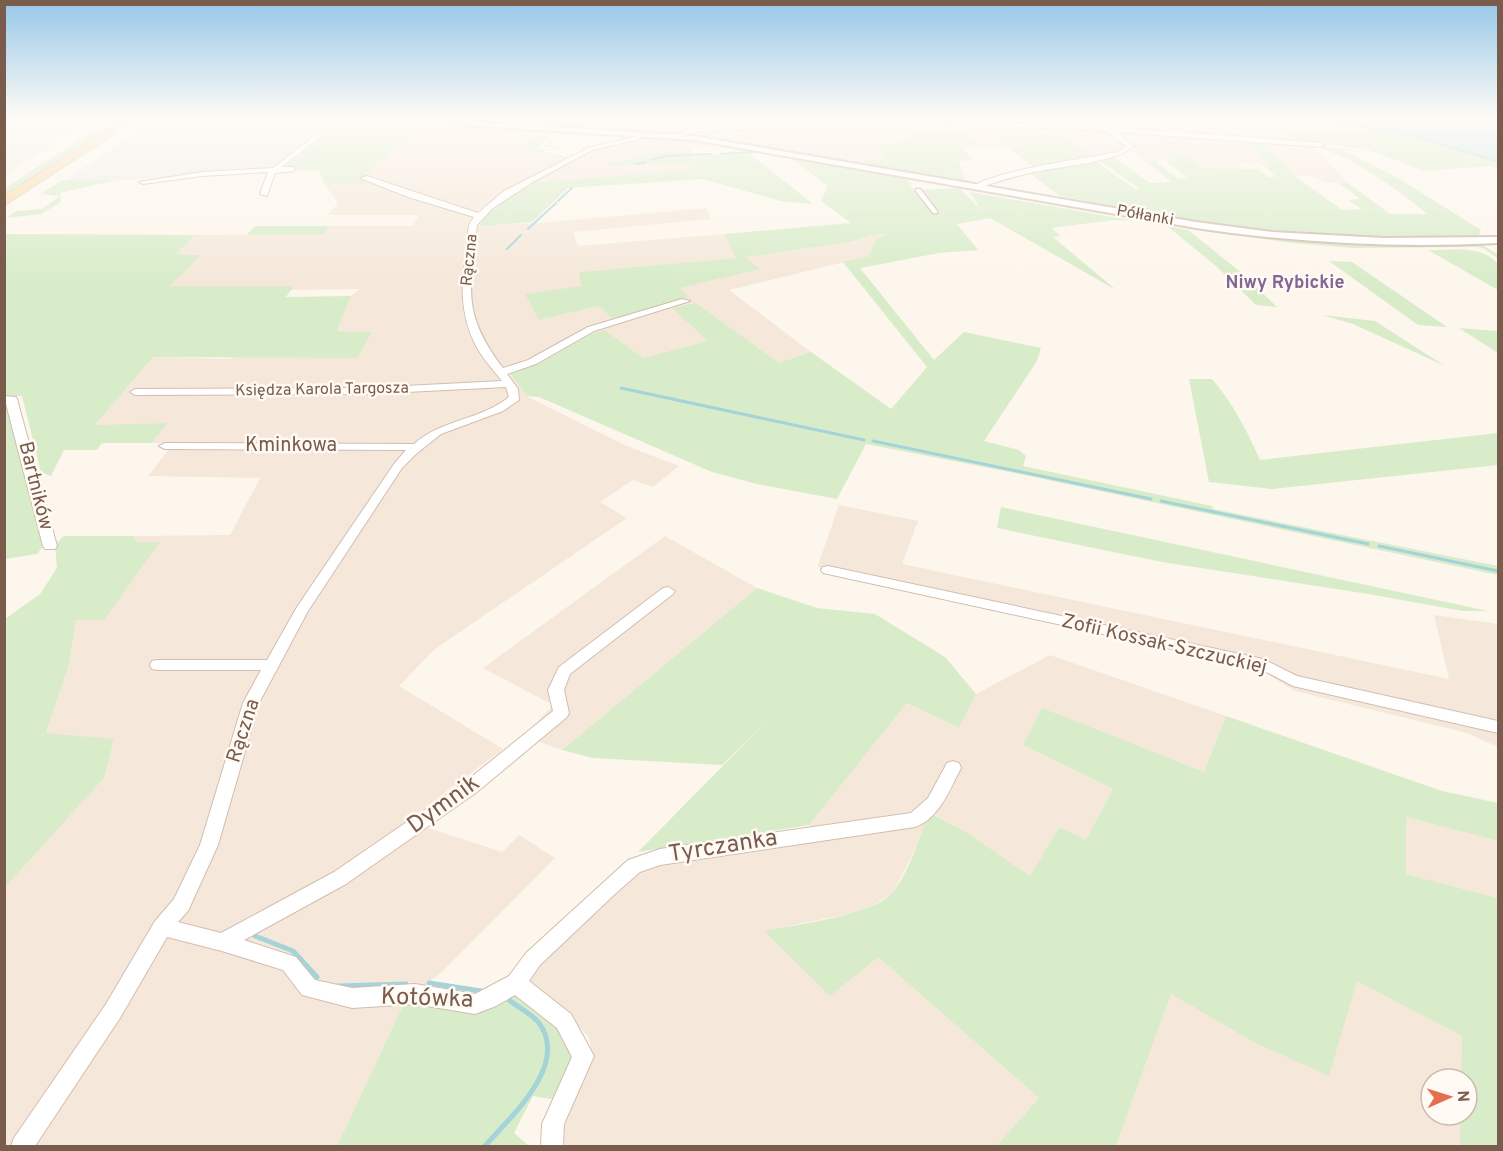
<svg xmlns="http://www.w3.org/2000/svg" width="1503" height="1151" viewBox="0 0 1503 1151" font-family="Overpass,sans-serif">
<style>
.residential{fill:#f5e8da}
.industrial{fill:#efe9e4}
.green{fill:#d8ecc9}
.water{fill:#bfe3e8;stroke:#a5d3da;stroke-width:1.5}
.lines{fill:none;stroke-linecap:round;stroke-linejoin:round}
.stream-far2{stroke:#a5d3da;stroke-width:2}
.stream-far1{stroke:#a5d3da;stroke-width:3}
.stream{stroke:#a5d3da;stroke-width:5}
.pedestrian-casing{stroke:#d1beb0;stroke-width:3}
.minor-casing{stroke:#d1beb0;stroke-width:2}
.tertiary-casing{stroke:#d1beb0;stroke-width:4}
.primary-casing{stroke:#dad1cd;stroke-width:3}
.pedestrian{fill:#fff;fill-rule:evenodd}
.minor{fill:#fff;fill-rule:evenodd}
.tertiary{fill:#fff;fill-rule:evenodd}
.primary{fill:#fbd9a5;fill-rule:evenodd}
.labels{text-anchor:middle;dominant-baseline:central;stroke-width:5;stroke-linejoin:round;paint-order:stroke}
.far-street-label{font-size:16px;fill:#7a5c4d;stroke:#fffaf3}
.far-neighbourhood-label{font-size:18px;font-weight:bold;fill:#846695;stroke:#fffaf3}
.street-label{font-size:20px;fill:#7a5c4d;stroke:#fffaf3}
.near-street-label{font-size:24px;fill:#7a5c4d;stroke:#fffaf3}
</style>
<rect width="100%" height="100%" fill="#fdf6ec"/>
<path class="residential" d="M345,119L394,120L397,119H843L832,120L835,123L873,119H1240L1299,138L1310,144L1348,183H1327L1310,176H1295L1262,143L1268,163H1238L1243,168H1202L1181,153L1168,155L1175,160L1146,161L1129,150L1095,157L1066,138L1001,137L1006,145L977,146L960,128L936,120L943,129L906,130L914,141L872,144L886,156L882,159L845,161L740,143L643,155L644,157L601,165L691,163L689,170L531,183L596,149L664,133L563,128L516,145L565,160L501,193L475,213L466,226L539,223L707,208L710,219L574,232L577,245L580,246L724,234L737,258L579,272L582,286L539,320L599,306L690,297L678,288L759,268L745,257L850,242L873,235L891,234L875,240L869,256L729,290L811,352L780,364L695,303L709,341L643,358L605,330L590,334L541,354L505,366L528,397L627,446L679,466L653,487L633,480L600,502L627,518L435,649L399,686L503,749L407,821L502,852L519,835L555,858L442,972L405,1001L337,1146H5L4,887L104,778L113,739L46,734L68,668L76,620L159,542H136L134,536L230,535L260,478L148,476L173,444L152,443L166,423L94,426L153,357L227,359L372,332L337,331L351,296L360,289L291,290L293,286L169,287L200,255L176,254L195,235L324,234L330,226H413L419,215H328L338,203L324,183H370L360,178L406,137L323,136Z
M839,505L918,521L902,564L1449,679L1434,615L1498,624V747L1467,733L1295,691L1259,669L1069,625L822,572L818,565Z
M665,536L757,588L562,750L524,736L553,705L483,668Z
M1050,655L1226,716L1204,772L1042,709L1023,745L1113,789L1086,841L1059,827L1030,876L968,833L929,812L912,856L892,894L863,911L765,931L878,957L1039,1098L996,1146L565,1145L561,1136L592,1054L589,1037L548,997L531,985L528,973L637,869L647,865L813,840L809,825L907,703L959,728L976,694Z
M1406,817L1498,841V898L1406,874Z
M1357,980L1462,1036L1461,1079H1431V1115H1460V1146H1116L1171,994L1253,1042L1329,1075Z"/>
<path class="industrial" d="M5,119H91L51,142L56,143L5,175Z
M155,119H333L273,166L267,168L132,180H66Z"/>
<path class="green" d="M111,119H126L5,199V188Z
M1240,119H1325L1417,137L1498,162V168L1491,166L1425,171L1366,149L1307,143Z
M935,120L963,122L964,128L960,129L977,146L1005,145L1001,137L1047,135L1066,138L1095,157L1034,168L1006,146L962,148L973,160L959,161L965,180L980,183L977,184L847,162L882,159L885,156L871,144L913,141L906,129H942Z
M558,130L567,132L551,133L546,139L563,140H556L550,145L566,148L544,147L551,139L536,149L570,150L547,149L544,152L568,157L565,159L516,146Z
M323,136L407,137L361,178L372,183H324L319,170L292,171L295,167L286,166Z
M1248,142L1262,143L1295,176L1342,210L1361,209L1349,200L1360,199L1339,183H1348L1390,214H1427C1404,193 1341,149 1311,147L1310,144L1366,152L1343,150L1398,178L1481,230L1478,237L1402,239L1294,235L1210,225L983,185L1123,208L1060,196L1028,172L1092,159L1135,189H1140L1098,159L1112,156L1150,183L1171,182L1146,161H1155L1179,179L1187,178L1166,161L1174,160L1167,154L1181,153L1202,168L1258,169L1268,177H1276L1261,163L1267,162Z
M691,150L692,156L750,154L813,204L781,201L703,179L568,188L532,222L479,226L491,211L531,183L688,170L690,163L596,166L643,157L642,155Z
M790,157L906,178L914,190L960,188L980,209L970,192L1136,221L1113,220L1051,228L1061,236L1053,237L1116,290L990,218L957,224L978,250L939,253L860,268L934,360L964,332L1041,348L1037,361L984,441L1019,450L1026,456L1023,466L1212,506L1213,509L1498,566V575L1010,472L866,444L837,499L757,484L712,472L539,397L527,396L509,372L541,362L590,334L605,330L643,358L708,341L672,308L696,303L779,363L811,352L891,409L927,367L843,262L869,256L875,240L888,234L873,235L850,242L746,257L760,269L679,288L690,297L613,319L599,306L539,320L525,294L581,286L579,272L736,258L724,234L851,223L821,201L828,186Z
M62,180H116L60,193L61,202L41,214L6,218L16,211L42,209L60,196L41,194Z
M971,189L1244,236L1363,245L1481,244L1498,255V259L1485,249L1478,247L1354,248L1292,243L1217,233Z
M255,226H330L324,234L246,235Z
M1167,226L1188,230L1243,274L1277,307L1256,305L1216,266Z
M5,234L195,235L176,254L201,255L170,286H294L286,297L351,296L337,331L372,332L357,358L153,357L95,425L167,423L152,443H102L97,450H64L51,476L41,472L22,396H5Z
M1428,250C1452,250 1481,244 1498,264V290Z
M1329,261L1352,262L1447,327L1418,325Z
M1322,315L1375,321L1445,366L1353,324Z
M1459,328L1498,331V353Z
M1189,379H1212C1233,403 1247,431 1260,460L1498,433V465L1272,489L1209,482Z
M5,403H9L7,407H11L45,544L37,554L5,559Z
M1001,507L1488,611H1463L1368,594L1162,562L997,528Z
M64,536H134L136,542H160L104,620H76L68,668L46,733L114,739L104,778L5,887L4,716L6,714L5,713V619L40,594L57,568L55,545Z
M757,588L817,608L875,614L945,657L976,694L959,728L907,703L809,825L638,852L768,720L722,765L593,758L562,750Z
M1042,708L1204,772L1226,716L1442,791L1498,803V841L1406,817V874L1498,898V1146H1460V1115H1467V1079H1461L1462,1036L1357,981L1329,1076L1253,1042L1171,994L1116,1146H996L1039,1098L878,957L830,996L764,931C794,925 874,915 892,893C910,871 919,839 928,812L968,833L1030,876L1059,827L1086,840L1113,789L1023,745Z
M517,994C540,1009 561,1026 573,1052L557,1100L533,1096L514,1133L529,1146H337L405,1001Z"/>
<path class="water" d="M1325,119H1474L1498,124V162L1417,137Z"/>
<g class="lines">
<path class="stream-far2" d="M720,154L757,152
M650,160L666,156L711,154
M636,164L646,162
M558,201L572,188
M528,229L556,203
M507,249L521,235"/>
<path class="stream-far1" d="M621,388L864,440
M873,441L1151,499
M1161,501L1368,544
M1379,546L1498,571"/>
<path class="stream" d="M255,936L293,951L317,977
M429,983L481,991
M338,986L406,984
M485,1146C510,1117 570,1065 539,1023C532,1014 518,1007 509,1000"/>
<defs>
<path id="pedestrian" d="M916,189H920L937,211V213H933L916,191Z"/>
<path id="minor" d="M336,119H342L282,167H294V171L275,173L267,196L260,194L268,172L202,176L143,184L139,182L202,172L273,168Z
M840,119H858L783,128L694,132L676,138L673,136L693,128L783,124Z
M936,119L1144,129L1321,143L1324,145L1321,147L1115,132L1134,146C1115,163 1062,166 1035,172C1015,176 995,182 977,189L973,187C991,171 1089,158 1117,152L1127,146L1106,131L997,126Z
M641,132L644,134L639,139L592,150L533,182L493,208L477,225C470,289 461,313 503,368L528,360L588,327L682,299L690,301L594,331L536,364L507,374L518,389L519,400L503,411L441,434L416,454L402,468L308,611L259,703L218,845L188,911L178,922L221,933L334,872L465,782L553,711L548,690L559,667L663,588L668,587L675,591L673,594L570,674L564,690L569,713L567,717L477,792L346,884L244,940L296,957L315,980L352,988L415,984L475,994L509,976L526,953L628,860L660,849L911,813L928,798L947,763L953,761L959,763L961,768C950,789 939,819 915,827L660,865L640,872L616,893L540,965L529,981L571,1014L594,1056L564,1124L563,1146H541L542,1124L572,1057L557,1028L515,995L496,1006L475,1014L415,1004L352,1008L302,995L283,970L222,951L167,937L120,1018L35,1146H11L14,1138L106,1004L155,921L174,899L200,845L243,703L261,670H157L152,669L150,665L152,661L157,660H267L297,607L394,464L406,450L165,449L159,446L165,443L414,444C442,419 481,420 509,397L506,387L366,394L135,395L130,392L135,389L366,388L502,381C494,371 482,358 475,344C455,302 464,270 469,225L474,217L408,197L360,178L367,176L478,213L504,191L588,148L635,137Z
M4,396L16,397L17,399L57,546L55,549H45L43,546Z
M828,566L1263,659L1297,676L1498,721V733L1293,686L1259,668L823,573L821,570L823,567Z"/>
<path id="tertiary" d="M396,119H429L694,136L1196,222L1272,232L1384,238L1498,237V243C1397,248 1296,243 1196,228L694,140L400,121Z"/>
<path id="primary" d="M125,119H136L4,205V196Z"/>
</defs>
<use href="#pedestrian" class="pedestrian-casing"/>
<use href="#minor" class="minor-casing"/>
<use href="#tertiary" class="tertiary-casing"/>
<use href="#primary" class="primary-casing"/>
<use href="#pedestrian" class="pedestrian"/>
<use href="#minor" class="minor"/>
<use href="#tertiary" class="tertiary"/>
<use href="#primary" class="primary"/>
</g>
<linearGradient id="sky" x2="0" y2="1"><stop stop-color="#97c7e8"/><stop offset="0.42" stop-color="#fefbf6"/><stop offset="1" stop-color="#fefbf6" stop-opacity="0"/></linearGradient>
<rect width="1503" height="280" fill="url(#sky)"/>
<g class="labels">
<g class="far-street-label">
<text transform="translate(1145 216) rotate(10)">Półłanki</text>
<text transform="translate(470 260) rotate(-84)">Rączna</text>
<text transform="translate(322 390) rotate(-1)">Księdza Karola Targosza</text>
</g>
<g class="far-neighbourhood-label">
<text x="1285" y="283">Niwy Rybickie</text>
</g>
<g class="street-label">
<text x="291" y="446">Kminkowa</text>
<text transform="translate(35 486) rotate(76)">Bartników</text>
<text transform="translate(1164 645) rotate(13)">Zofii Kossak-Szczuckiej</text>
<text transform="translate(244 731) rotate(-72)">Rączna</text>
</g>
<g class="near-street-label">
<text transform="translate(444 805) rotate(-36)">Dymnik</text>
<text transform="translate(723 847) rotate(-9)">Tyrczanka</text>
<text transform="translate(427 999) rotate(2)">Kotówka</text>
</g>
</g>
<rect width="1503" height="1151" fill="none" stroke="#7a5c4d" stroke-width="12"/>
<g transform="translate(1449 1097) rotate(87)"><circle r="28" fill="#fffaf3" stroke="#cabbb1" stroke-width="1.5"/>
<path d="M0-4.5L10 22L0 15L-10 22Z" fill="#e76f51"/>
<text y="-9" font-size="16" font-weight="bold" text-anchor="middle" fill="#7a5c4d">N</text>
</g>
</svg>
